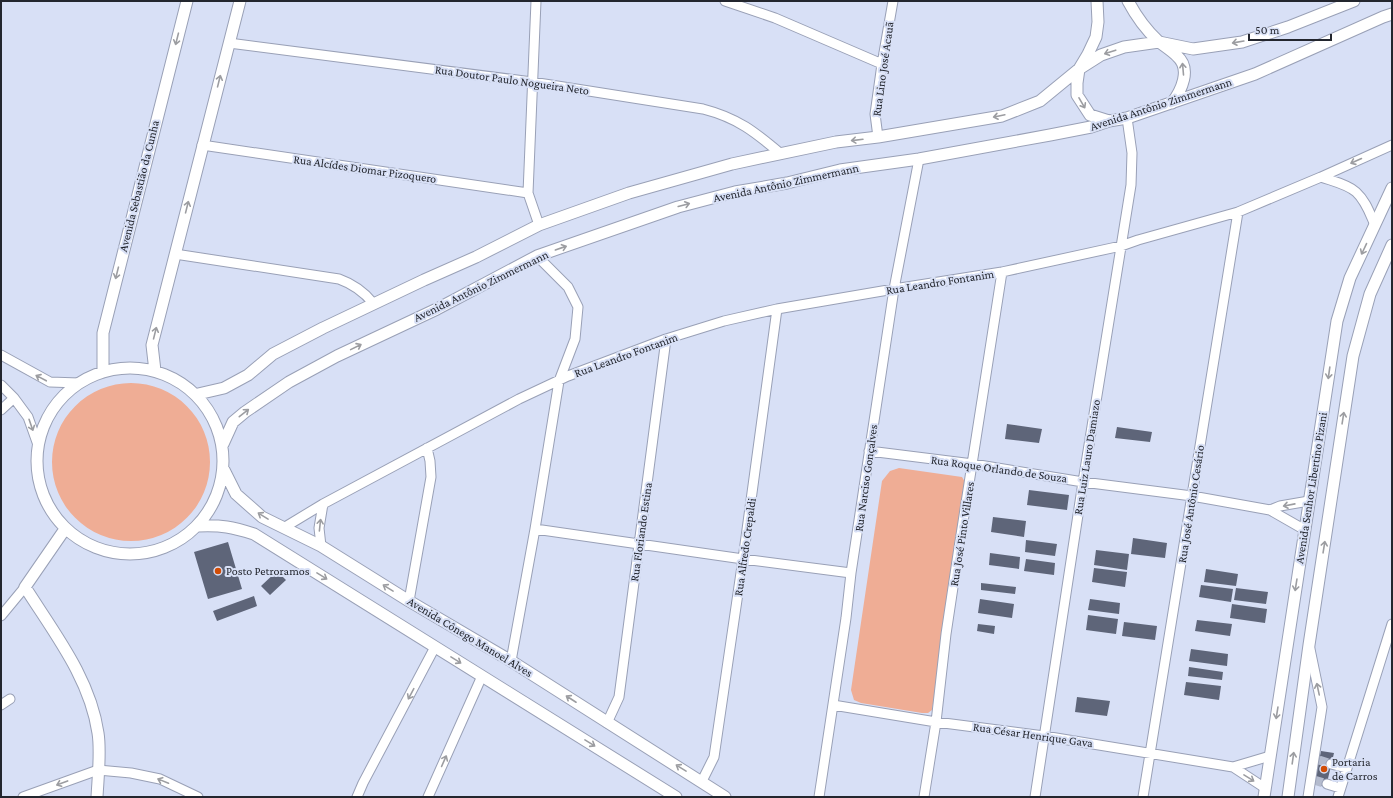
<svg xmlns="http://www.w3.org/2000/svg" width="1393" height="798" viewBox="0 0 1393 798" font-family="'Crimson Pro',serif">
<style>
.green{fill:#efad95}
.building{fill:#5e6579}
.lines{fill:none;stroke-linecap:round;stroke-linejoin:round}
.minor-tunnel{stroke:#b4bbce;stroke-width:9;stroke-dasharray:9 4.5;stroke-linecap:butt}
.minor-casing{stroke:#99a0b6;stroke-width:11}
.tertiary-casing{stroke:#99a0b6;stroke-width:13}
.minor{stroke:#fff;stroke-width:9}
.tertiary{stroke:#fff;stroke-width:11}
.oneway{stroke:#9c9da1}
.poi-dot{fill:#d24d06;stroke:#d8e0f6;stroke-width:1.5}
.labels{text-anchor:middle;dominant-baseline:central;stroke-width:4;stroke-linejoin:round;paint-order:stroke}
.street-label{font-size:12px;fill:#23262e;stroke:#d8e0f6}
.poi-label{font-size:12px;fill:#23262e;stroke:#d8e0f6;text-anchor:start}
</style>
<rect width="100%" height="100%" fill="#d8e0f6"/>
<path class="green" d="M52 462a79 79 0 1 1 158 0a79 79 0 1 1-158 0Z
M899,468L962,477L965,482L966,488L932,710L928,713H922L861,703L854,700L851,690L882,481L890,471Z"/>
<path class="building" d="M1007,424L1042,429L1039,443L1005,439Z
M1117,427L1152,432L1150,442L1115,438Z
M1029,490L1069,495L1067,510L1027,505Z
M993,517L1026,521L1024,537L991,532Z
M1133,538L1167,543L1165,558L1131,554Z
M1026,540L1057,544L1055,556L1025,552Z
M228,542L242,589L208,599L194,552Z
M1096,550L1129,554L1127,570L1094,565Z
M990,553L1020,557L1019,569L989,565Z
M1026,559L1055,563L1054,575L1024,571Z
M1094,568L1127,572L1125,587L1092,582Z
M1206,569L1238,574L1236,586L1204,582Z
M277,571L286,580L270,595L261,586Z
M981,583L1016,587L1015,594L981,590Z
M1201,585L1233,589L1231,602L1199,597Z
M1236,588L1268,592L1266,604L1234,600Z
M254,596L257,606L217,621L213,611Z
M980,599L1014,604L1012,618L978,613Z
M1090,599L1120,603L1119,614L1088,610Z
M1232,604L1267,609L1265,623L1230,618Z
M1088,615L1118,619L1116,634L1086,630Z
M1197,620L1232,624L1230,636L1195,631Z
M1124,622L1157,626L1155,640L1122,636Z
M978,624L995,626L994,634L977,631Z
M1191,649L1228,654L1227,666L1189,661Z
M1189,667L1223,672L1222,680L1188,676Z
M1186,682L1221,686L1219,700L1184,695Z
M1077,697L1110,701L1107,716L1075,712Z
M1321,751L1334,753L1326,787L1314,784Z"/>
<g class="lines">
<path class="minor-tunnel" d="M1319,760L1331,764
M1314,780L1327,784"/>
<defs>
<path id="minor" d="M536,1L528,193L539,225
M725,1L775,18L882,64
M229,43L532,82L703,109C738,118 755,132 781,154
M878,137L875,114L882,64L893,1
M202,145L528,193
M1321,177C1332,181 1347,184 1356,192C1366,201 1370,214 1375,225
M175,254L339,279C353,284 364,292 373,303
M1,355L50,382L79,383
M1,385L14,398L28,417L38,445
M1,410L14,398
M869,451L973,464L1083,482L1192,496L1270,510L1305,530
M1270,510L1280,506L1309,501
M285,527L323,504L519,399L568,376L666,339L724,321L777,309L894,289L1002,272L1121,246L1138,240L1238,212L1321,177L1392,145
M535,529L743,559L851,573
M321,546L319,528L323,504
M409,601L431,477L430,461L427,448
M1,616L25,587
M511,661L535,529L559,381L575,339L578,307L568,287L537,256
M1,705L10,699
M833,705L936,722L1044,736L1233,767L1270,756
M607,723L619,697L666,339
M1331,764L1346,768
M1233,767L1265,788
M702,781L714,757L743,559L777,309
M1327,784L1340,788
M23,797L98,770L131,773L160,779L198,797
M357,797L363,783L435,647
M428,797L482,676
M819,797L846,618L851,573L894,289L919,159
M924,797L936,722L946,634L958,554L1002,272
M1035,797L1083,482L1131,185L1132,153L1127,118
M1143,797L1238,212
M1308,797L1322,707L1310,649
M1338,797L1392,624"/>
<path id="tertiary" d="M1097,1L1098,22L1096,37L1088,54L1079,69L1077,83V95L1090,115L1109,121
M1128,1C1136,16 1145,29 1158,41C1164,46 1171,50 1177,56C1192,69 1181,91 1172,103
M37 461a93 93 0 1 1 186 0a93 93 0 1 1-186 0Z
M155,371L152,345L240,1
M103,372V333L187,1
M198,394L224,388L248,375L273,354L323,328L424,280L476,257L539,225L629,193L732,164L836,142L878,137L1002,116L1040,101L1079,69L1101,55L1124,47L1159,42L1193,49L1242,42L1288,27L1354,1
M223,444L233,422L245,412L289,382L337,356L437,309L537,256L678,207L735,192L787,183L840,170L919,159L1050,135L1091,127L1109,121L1127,118L1255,74L1383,17L1392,14
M224,470L236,494L262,517L321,546L409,601L511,661L725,797
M198,526C222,525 232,527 254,534L676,797
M65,529L25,587C54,633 90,678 98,733C101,751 98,778 97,797
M1264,797L1337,321L1350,278L1392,188
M1288,797L1309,645L1353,356L1370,294L1392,245"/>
</defs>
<use href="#minor" class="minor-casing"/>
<use href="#tertiary" class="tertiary-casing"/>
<use href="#minor" class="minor"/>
<use href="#tertiary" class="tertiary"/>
</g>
<defs><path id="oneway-shaft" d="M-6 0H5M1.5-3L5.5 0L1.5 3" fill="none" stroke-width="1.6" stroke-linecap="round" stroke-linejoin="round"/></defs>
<g class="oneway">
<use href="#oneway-shaft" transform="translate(177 39) rotate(104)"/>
<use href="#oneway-shaft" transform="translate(1238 42) rotate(170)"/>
<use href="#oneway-shaft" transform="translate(1110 52) rotate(162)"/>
<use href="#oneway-shaft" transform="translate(1183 69) rotate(-95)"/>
<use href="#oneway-shaft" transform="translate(219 81) rotate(-76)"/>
<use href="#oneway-shaft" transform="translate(1082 103) rotate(60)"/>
<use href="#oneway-shaft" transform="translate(999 116) rotate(168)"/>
<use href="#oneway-shaft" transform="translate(857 140) rotate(173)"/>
<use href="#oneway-shaft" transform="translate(1356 161) rotate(156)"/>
<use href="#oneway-shaft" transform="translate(684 205) rotate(-15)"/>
<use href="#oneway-shaft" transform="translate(187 207) rotate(-76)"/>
<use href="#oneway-shaft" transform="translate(561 248) rotate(-19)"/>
<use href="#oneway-shaft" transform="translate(1364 249) rotate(115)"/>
<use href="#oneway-shaft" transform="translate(117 273) rotate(104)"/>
<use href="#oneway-shaft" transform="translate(155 333) rotate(-76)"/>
<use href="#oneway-shaft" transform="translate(356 347) rotate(-26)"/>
<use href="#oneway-shaft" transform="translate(1329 373) rotate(98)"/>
<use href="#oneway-shaft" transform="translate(41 378) rotate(-152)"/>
<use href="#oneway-shaft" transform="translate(244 413) rotate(-38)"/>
<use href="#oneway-shaft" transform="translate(1343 418) rotate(-81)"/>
<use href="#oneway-shaft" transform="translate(31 425) rotate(71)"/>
<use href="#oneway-shaft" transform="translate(1289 505) rotate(169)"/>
<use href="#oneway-shaft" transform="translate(263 516) rotate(-148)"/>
<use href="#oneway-shaft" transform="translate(320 525) rotate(-84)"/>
<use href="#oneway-shaft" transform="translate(1324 547) rotate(-81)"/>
<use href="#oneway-shaft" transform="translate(322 576) rotate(32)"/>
<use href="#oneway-shaft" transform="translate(1296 585) rotate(99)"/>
<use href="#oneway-shaft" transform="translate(388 588) rotate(-148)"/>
<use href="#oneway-shaft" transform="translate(456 660) rotate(32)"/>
<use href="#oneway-shaft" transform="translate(1318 689) rotate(-102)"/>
<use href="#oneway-shaft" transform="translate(411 694) rotate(118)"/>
<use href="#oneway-shaft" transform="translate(571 699) rotate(-147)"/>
<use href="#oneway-shaft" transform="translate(1277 713) rotate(99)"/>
<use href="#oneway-shaft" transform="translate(590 743) rotate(32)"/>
<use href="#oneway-shaft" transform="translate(1293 758) rotate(-82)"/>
<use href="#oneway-shaft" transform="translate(444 761) rotate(-66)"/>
<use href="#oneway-shaft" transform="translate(681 768) rotate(-148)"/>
<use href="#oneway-shaft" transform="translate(1249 778) rotate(32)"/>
<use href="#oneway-shaft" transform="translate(163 781) rotate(-158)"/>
<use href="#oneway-shaft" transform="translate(62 783) rotate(160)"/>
</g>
<g class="poi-dot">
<circle cx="218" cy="571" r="4"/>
<circle cx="1324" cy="769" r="4"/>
</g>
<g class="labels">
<g class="street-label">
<text transform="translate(883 69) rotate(-82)">Rua Lino José Acauã</text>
<text transform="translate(512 80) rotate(8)">Rua Doutor Paulo Nogueira Neto</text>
<text transform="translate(1161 104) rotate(-18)">Avenida Antônio Zimmermann</text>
<text transform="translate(365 169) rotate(8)">Rua Alcídes Diomar Pizoquero</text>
<text transform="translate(786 183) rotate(-12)">Avenida Antônio Zimmermann</text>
<text transform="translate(139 186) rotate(-76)">Avenida Sebastião da Cunha</text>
<text transform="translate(940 282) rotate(-9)">Rua Leandro Fontanim</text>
<text transform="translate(481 286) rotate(-26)">Avenida Antônio Zimmermann</text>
<text transform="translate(626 355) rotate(-20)">Rua Leandro Fontanim</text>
<text transform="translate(1087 457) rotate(-81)">Rua Luiz Lauro Damiazo</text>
<text transform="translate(999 469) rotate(8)">Rua Roque Orlando de Souza</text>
<text transform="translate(866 478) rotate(-82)">Rua Narciso Gonçalves</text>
<text transform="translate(1311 488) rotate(-81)">Avenida Senhor Libertino Pizani</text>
<text transform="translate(1191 504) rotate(-81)">Rua José Antônio Cesário</text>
<text transform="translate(641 532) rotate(-82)">Rua Floriando Estina</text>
<text transform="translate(962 534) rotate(-81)">Rua José Pinto Villares</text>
<text transform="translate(745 547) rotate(-82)">Rua Alfredo Crepaldi</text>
<text transform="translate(470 637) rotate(31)">Avenida Cônego Manoel Alves</text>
<text transform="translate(1033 735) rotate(8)">Rua César Henrique Gava</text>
</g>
<g class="poi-label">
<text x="226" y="571">Posto Petroramos</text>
<text x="1332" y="762">Portaria<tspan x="1332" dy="14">de Carros</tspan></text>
</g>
</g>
<rect width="1393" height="798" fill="none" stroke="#23262e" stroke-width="4"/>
<path d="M1249 34v6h82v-6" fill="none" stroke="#23262e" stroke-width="2"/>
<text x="1255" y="34" font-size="12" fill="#23262e" stroke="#d8e0f6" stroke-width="3" paint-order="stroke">50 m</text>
</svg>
